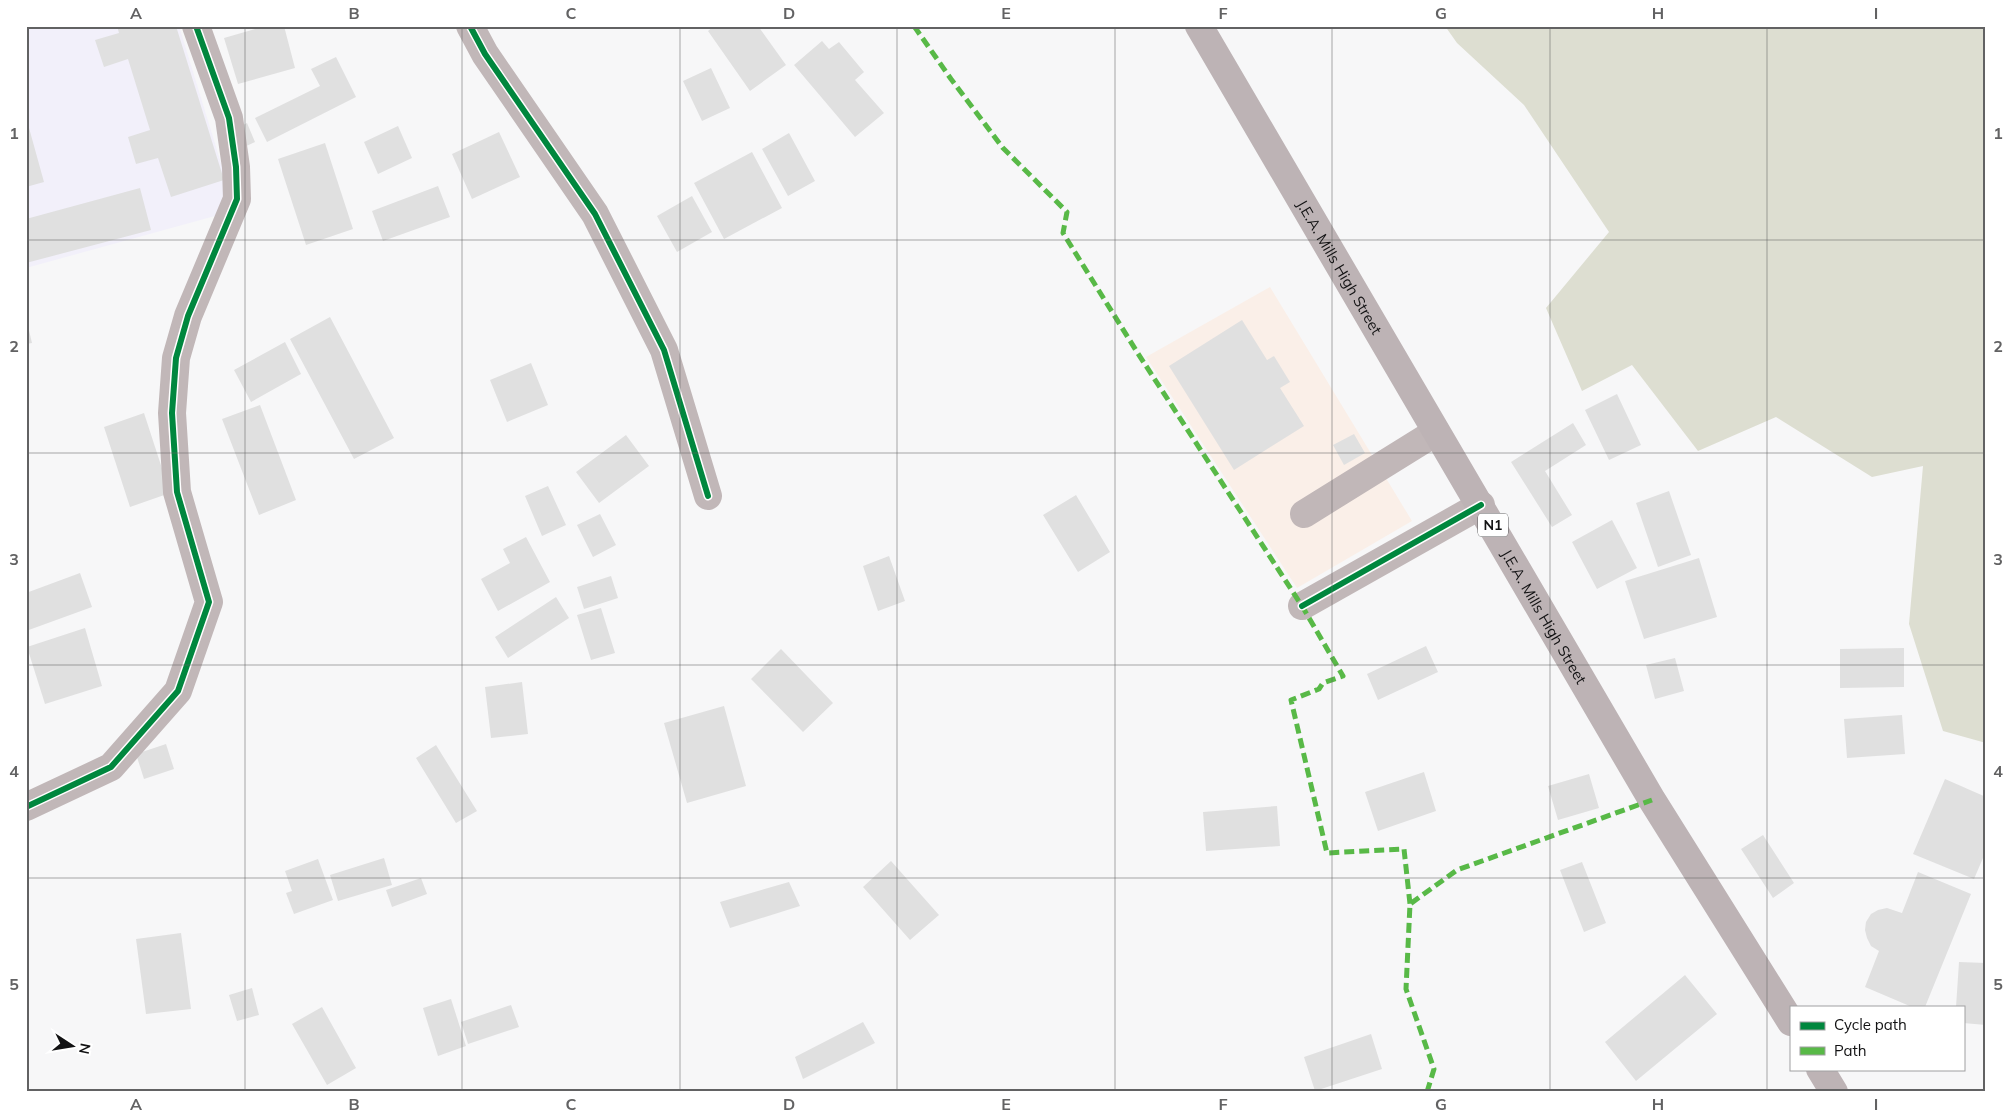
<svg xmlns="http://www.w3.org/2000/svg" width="2012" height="1118" viewBox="0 0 2012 1118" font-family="Mulish,sans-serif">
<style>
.commercial{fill:#faefe8}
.education{fill:#f2f0fa}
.green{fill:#ddded1}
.building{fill:#e0e0e0}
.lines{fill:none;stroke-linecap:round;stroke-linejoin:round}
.minor{stroke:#c1b7b8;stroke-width:28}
.highway{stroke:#bdb3b5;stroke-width:28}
.quiet{stroke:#58b947;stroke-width:5;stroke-dasharray:10 5;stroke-linecap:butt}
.cycleway-casing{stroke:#fff;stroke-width:9}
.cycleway{stroke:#00873e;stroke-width:6}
.grid{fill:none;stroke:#626263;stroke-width:1;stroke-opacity:0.55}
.labels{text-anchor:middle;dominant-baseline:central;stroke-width:4;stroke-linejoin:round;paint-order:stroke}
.shield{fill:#fff;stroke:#59595a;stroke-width:1}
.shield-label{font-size:14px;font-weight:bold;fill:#121213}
.street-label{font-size:15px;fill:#121213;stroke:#fff}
.neatline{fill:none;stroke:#626263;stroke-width:2}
.grid-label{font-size:16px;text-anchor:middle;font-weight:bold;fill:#626263}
</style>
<rect width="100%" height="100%" fill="#f7f7f8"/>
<path class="commercial" d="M1270,287L1412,521L1297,588L1146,357Z"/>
<path class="education" d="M26,26H179L228,186L215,216L26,268Z"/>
<path class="green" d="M1445,26H1986V743L1943,731L1909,624L1923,466L1872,477L1776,417L1698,451L1632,365L1582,391L1546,308L1609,232L1524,105L1457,43Z"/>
<path class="building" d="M117,26H176L224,180L171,197L158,158L136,164L128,137L150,130L128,59L104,67L95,40L119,33Z
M265,26H284L295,68L238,84L224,38Z
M714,26H758L786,65L750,91L708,31Z
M822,41L829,49L839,42L864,72L855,80L884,113L855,137L794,65Z
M336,57L356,97L267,142L255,118L320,86L311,69Z
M711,68L730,108L702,121L683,81Z
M26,117L44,182L26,187Z
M247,123L255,142L240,149L232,130Z
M398,126L412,158L378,174L364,142Z
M499,132L520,177L472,199L452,154Z
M789,133L815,181L788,196L762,149Z
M325,143L353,229L306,245L278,159Z
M752,152L782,208L724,239L694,183Z
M438,186L450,217L383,241L372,211Z
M140,188L151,230L26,263V219Z
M692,196L712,232L677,252L657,216Z
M330,317L394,438L354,459L290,339Z
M26,318L32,343L26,344Z
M1242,320L1267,360L1274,356L1290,382L1280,388L1304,426L1234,470L1169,366Z
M285,342L301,374L251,402L234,370Z
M531,363L548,405L507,422L490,380Z
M1617,394L1641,445L1609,460L1585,410Z
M260,405L296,500L259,515L222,419Z
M144,413L170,493L130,507L104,427Z
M1573,423L1586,445L1545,471L1572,515L1552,527L1511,462Z
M1354,434L1365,453L1344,465L1333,445Z
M626,435L649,466L599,503L576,472Z
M548,486L566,525L542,536L525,496Z
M1669,491L1691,555L1658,567L1636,503Z
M1076,495L1110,552L1078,572L1043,515Z
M600,514L616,545L593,557L577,525Z
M1612,520L1637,568L1597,589L1572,542Z
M526,537L550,582L498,611L481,579L510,563L503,549Z
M889,556L905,601L878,611L863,566Z
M1699,558L1717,617L1644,639L1625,581Z
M80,573L92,607L26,631V593Z
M611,576L618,598L584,609L577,587Z
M556,597L569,618L508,658L495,637Z
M601,608L615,653L591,660L577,615Z
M85,628L102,686L45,704L27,647Z
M1426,646L1438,672L1378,700L1367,674Z
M1904,648V687L1840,688V649Z
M781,649L833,703L803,732L751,679Z
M1675,658L1684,691L1655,699L1646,665Z
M522,682L528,734L491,738L485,687Z
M724,706L746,786L687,803L664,723Z
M1902,715L1905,754L1847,758L1844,719Z
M166,744L174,769L144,779L136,754Z
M436,745L477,811L456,823L416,758Z
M1424,772L1436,811L1378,831L1365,792Z
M1589,774L1599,808L1558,820L1548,786Z
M1945,779L1986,797V851L1974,879L1913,854Z
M1277,806L1280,846L1206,851L1203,812Z
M1763,835L1794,883L1773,898L1741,849Z
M384,858L392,885L338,901L330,875Z
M318,859L333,900L294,914L286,893L292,891L285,871Z
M891,861L939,915L910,940L863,887Z
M1582,862L1606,923L1584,932L1560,870Z
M1918,872L1971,894L1925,1007H1912L1865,987L1879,951L1871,946L1867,938L1865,930L1866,922L1871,914L1878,910L1887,908L1902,913Z
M421,878L427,894L392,907L386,890Z
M789,882L800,906L730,928L720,902Z
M181,933L191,1009L146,1014L136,939Z
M1959,962L1986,963V1025L1963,1023V1007H1956Z
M1685,975L1717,1014L1636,1081L1605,1042Z
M252,988L259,1015L237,1021L229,995Z
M451,999L466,1046L438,1056L423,1008Z
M511,1005L519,1027L468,1044L461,1022Z
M322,1007L356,1068L327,1085L292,1024Z
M863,1022L875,1043L803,1079L795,1057Z
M1371,1034L1382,1069L1315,1091L1304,1057Z"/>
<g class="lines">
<path class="minor" d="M470,26L485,54L595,214L664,350L708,496
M1304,514L1436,432
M1302,606L1481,505
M26,807L111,767L178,691L209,602L177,492L172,413L176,358L188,316L237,199L236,167L229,118L196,26"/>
<g class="highway">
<path id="s1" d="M1199,26L1652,800L1791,1022"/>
<path d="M1820,1069L1834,1092"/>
</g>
<path class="quiet" d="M914,26L951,79L1003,148L1067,212L1063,233L1137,352L1302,606L1343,676L1323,683L1319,689L1291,700L1327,853L1404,849L1410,904
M1427,1092L1434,1069L1406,989L1410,904L1457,870L1652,800"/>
<defs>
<path id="cycleway" d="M470,26L485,54L595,214L664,350L708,496
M1302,606L1481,505
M26,807L111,767L178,691L209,602L177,492L172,413L176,358L188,316L237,199L236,167L229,118L196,26"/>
</defs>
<use href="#cycleway" class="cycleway-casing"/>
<use href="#cycleway" class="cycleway"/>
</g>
<path class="grid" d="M245,26V1092M462,26V1092M680,26V1092M897,26V1092M1115,26V1092M1332,26V1092M1550,26V1092M1767,26V1092M26,240H1986M26,453H1986M26,665H1986M26,878H1986"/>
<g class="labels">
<rect class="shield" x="1478" y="513.5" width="30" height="23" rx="4"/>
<g class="shield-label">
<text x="1493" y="525">N1</text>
</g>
<g class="street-label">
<text stroke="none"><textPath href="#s1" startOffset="279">J.E.A. Mills High Street</textPath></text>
<text stroke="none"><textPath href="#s1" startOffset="684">J.E.A. Mills High Street</textPath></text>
</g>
</g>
<rect width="2012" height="1118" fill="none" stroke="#ffffff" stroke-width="55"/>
<rect x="1790" y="1006" width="175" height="65" fill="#ffffff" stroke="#a0a0a1"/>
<rect x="1800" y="1022" width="25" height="8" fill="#00873e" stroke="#a0a0a1"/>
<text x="1834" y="1030" font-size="15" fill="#121213">Cycle path</text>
<rect x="1800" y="1047" width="25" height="8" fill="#58b947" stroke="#a0a0a1"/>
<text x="1834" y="1056" font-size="15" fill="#121213">Path</text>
<g transform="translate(72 1046) rotate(102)" stroke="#ffffff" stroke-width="4" paint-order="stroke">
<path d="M0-4L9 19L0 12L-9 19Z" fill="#121213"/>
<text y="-8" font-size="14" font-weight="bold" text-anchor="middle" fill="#121213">N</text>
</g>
<rect x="28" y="28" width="1956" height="1062" class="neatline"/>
<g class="grid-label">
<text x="136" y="19">A</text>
<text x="354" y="19">B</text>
<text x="571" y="19">C</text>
<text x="789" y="19">D</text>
<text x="1006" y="19">E</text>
<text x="1223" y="19">F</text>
<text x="1441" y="19">G</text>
<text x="1658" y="19">H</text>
<text x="1876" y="19">I</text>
<text x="14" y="139">1</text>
<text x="1998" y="139">1</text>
<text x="14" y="352">2</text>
<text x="1998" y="352">2</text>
<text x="14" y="565">3</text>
<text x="1998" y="565">3</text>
<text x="14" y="777">4</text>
<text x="1998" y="777">4</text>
<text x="14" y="990">5</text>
<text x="1998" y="990">5</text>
<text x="136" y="1110">A</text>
<text x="354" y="1110">B</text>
<text x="571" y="1110">C</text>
<text x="789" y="1110">D</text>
<text x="1006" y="1110">E</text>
<text x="1223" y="1110">F</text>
<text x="1441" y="1110">G</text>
<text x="1658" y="1110">H</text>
<text x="1876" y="1110">I</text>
</g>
</svg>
